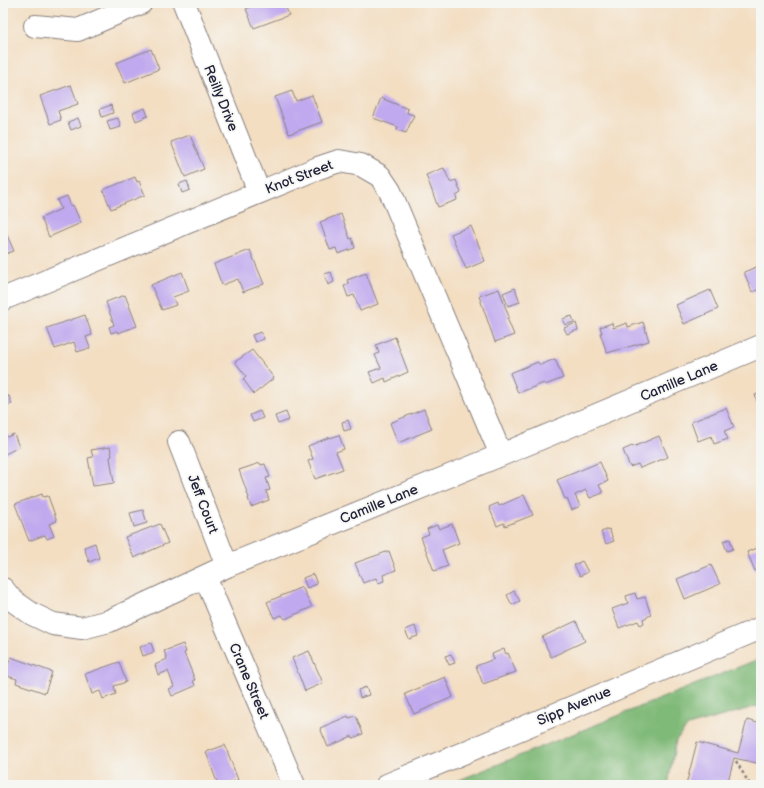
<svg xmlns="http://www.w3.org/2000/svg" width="764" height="788" viewBox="0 0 764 788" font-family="'Balsamiq Sans',sans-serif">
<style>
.forest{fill:#80ba78;stroke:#516e5a}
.building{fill:#c0a9ee}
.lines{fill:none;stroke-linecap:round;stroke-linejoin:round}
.minor-casing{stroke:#8a807e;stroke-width:24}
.path{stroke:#8a807e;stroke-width:2.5;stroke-dasharray:3 3;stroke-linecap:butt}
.minor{stroke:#fff;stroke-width:22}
.labels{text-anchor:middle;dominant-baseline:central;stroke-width:3.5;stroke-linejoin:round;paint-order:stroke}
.street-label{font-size:14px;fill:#22223b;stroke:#f6f6f2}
</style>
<rect width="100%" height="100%" fill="#f6f6f2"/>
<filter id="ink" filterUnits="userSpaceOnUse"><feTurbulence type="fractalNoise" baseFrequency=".025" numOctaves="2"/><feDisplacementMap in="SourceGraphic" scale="8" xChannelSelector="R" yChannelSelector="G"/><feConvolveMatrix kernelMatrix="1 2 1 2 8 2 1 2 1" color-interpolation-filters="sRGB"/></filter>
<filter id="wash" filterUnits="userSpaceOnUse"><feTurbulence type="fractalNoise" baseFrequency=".012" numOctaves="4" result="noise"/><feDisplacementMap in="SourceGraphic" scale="16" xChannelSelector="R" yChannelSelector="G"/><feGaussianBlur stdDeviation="0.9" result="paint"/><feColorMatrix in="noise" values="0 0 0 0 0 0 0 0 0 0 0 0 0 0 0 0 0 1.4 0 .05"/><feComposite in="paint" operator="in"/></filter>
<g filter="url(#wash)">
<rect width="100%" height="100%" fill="#f3dec2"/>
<path class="forest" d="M761,658V705L688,726L676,740L668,785H447Z"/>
<g id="blocks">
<path class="building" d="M261,3H284L289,15L254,28L246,9Z
M151,49L159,69L125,83L116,63Z
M71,85L78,104L58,111L61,120L50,124L40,96Z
M292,91L296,101L312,95L322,122L289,134L275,97Z
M381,98L408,109L407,113L414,115L406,133L397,130L398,127L373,118Z
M111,105L113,113L102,117L100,109Z
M145,108L148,116L136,121L133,113Z
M78,118L81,126L71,130L68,122Z
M118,118L121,127L110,130L107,121Z
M190,135L204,169L185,177L171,142Z
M444,168L450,182L456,180L461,193L456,196L457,200L438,207L426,175Z
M135,177L137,182L139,181L145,195L111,209L103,190Z
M187,181L190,190L182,193L179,184Z
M67,196L71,206L73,205L81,223L49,237L41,218L61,209L57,200Z
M341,214L350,239L352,238L355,248L338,254L336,248L330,250L320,222Z
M471,226L485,261L466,269L451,234Z
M6,233L14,251L5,254L3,253V234Z
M250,250L264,284L243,292L238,279L222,285L214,264Z
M761,265V289L752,292L744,272Z
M182,272L189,291L173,297L176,305L162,310L151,285Z
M331,272L334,282L328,285L324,274Z
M366,273L378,304L360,311L354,295L348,297L344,286L349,284L347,280Z
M515,288L520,302L508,306L503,293Z
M499,289L509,317L507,318L514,335L495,342L479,296Z
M710,290L718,309L684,324L676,305Z
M125,295L137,326L118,333L117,331L111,333L109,327L114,325L106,302Z
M85,315L92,335L86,337L90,348L77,352L74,342L55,349L47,328Z
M572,316L574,322L565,325L562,319Z
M643,322L649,341L607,353L600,333H602L600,327L612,323L613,328L627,323L628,327Z
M576,323L578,330L567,334L564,328Z
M261,332L264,339L255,342L252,335Z
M395,337L408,372L386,382L385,378L374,383L369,372L381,368L375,355L379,353L376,345Z
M252,350L274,378L254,394L243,379L246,376L235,362Z
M555,359L563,378L545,385L544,383L518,393L510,373L538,362L540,365Z
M761,393V406L759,407L755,395Z
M9,396L12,404L3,407V398Z
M726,408L734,427L724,431L728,439L714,444L711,436L698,441L691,422Z
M424,409L432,429L398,443L390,423Z
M260,411L263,418L253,422L250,415Z
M286,412L289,420L278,424L275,416Z
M348,420L351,429L344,431L342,422Z
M3,427L7,437L14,434L19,447L3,455Z
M339,435L344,449L336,452L343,469L315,479L308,461L313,459L308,446L330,437V438Z
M659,436L668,457L640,468L638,464L630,467L623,450L632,446L633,447Z
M110,447L112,456L110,457L114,483L93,486L88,458L93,457L91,450Z
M600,462L608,481L599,485L603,493L590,498L586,490L575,495L580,506L572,510L567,498L565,499L557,480Z
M260,463L261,465L265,464L270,477L266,478L270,490L266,491L269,500L251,507L248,498H249L239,470Z
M42,494L43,497L48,496L57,521L49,524L54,536L47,539L45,535L29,541L15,504Z
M524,495L533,515L505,526L504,523L497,526L489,507L498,503L499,506Z
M143,510L147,523L134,527L130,513Z
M160,524L168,543L134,558L125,537Z
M452,524L459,543L442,550L448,566L434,571L421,537L429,534L427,529L437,525L439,529Z
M609,529L614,541L606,544L601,532Z
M730,539L733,549L727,551L723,541Z
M95,543L99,558L89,562L84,547Z
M761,546V568L755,571L747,552Z
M389,551L396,570L383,575L384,581L378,583L376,578L363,583L355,563Z
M582,561L588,572L580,576L574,565Z
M711,565L720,584L685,599L677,579Z
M313,574L317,584L307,588L303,578Z
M302,587L312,607L285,619L282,615L274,618L267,602Z
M514,591L520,601L512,605L507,595Z
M635,593L637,599L645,597L651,615L643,619L644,623L640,625L638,621L619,628L612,609L628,603L626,596Z
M576,621L585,641L551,657L542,637Z
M415,626L418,636L409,639L405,630Z
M151,643L154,652L143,656L140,647Z
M183,644L186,652L184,653L195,680H193L195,686L172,696L169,689L174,687L168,671L158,675L155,665L167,659L164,651Z
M504,649L506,654L508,653L516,672L483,684L476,666L494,659L492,654Z
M309,651L323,683L305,691L292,658Z
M451,654L455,663L449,665L445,656Z
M11,657L52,672L45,693L16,683L17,679L4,675Z
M119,662L126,682L114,686L116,694L103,699L100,691L92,694L85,674Z
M445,677L453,697L414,714L405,694Z
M366,687L369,695L360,698L358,690Z
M348,716L349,718L356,716L363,734L353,738L352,736L328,747L320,728Z
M747,720L761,724V764L734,758L727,785H686L697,742L738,753Z
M225,745L238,780L224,785H218L206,752Z"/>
</g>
</g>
<g filter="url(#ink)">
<use href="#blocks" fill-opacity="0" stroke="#8a807e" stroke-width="1"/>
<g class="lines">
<defs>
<path id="minor" d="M184,3L259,192
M35,26L78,30L141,3
M3,299L318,168L339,161L361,165L380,176L390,191L501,455
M179,442L227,566
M205,577L294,785
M3,589L12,600L32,614L53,624L82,628L109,621L227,566L501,455L761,346
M387,785L761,628"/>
</defs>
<use href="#minor" class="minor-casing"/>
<path class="path" d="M736,761L750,785"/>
<use href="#minor" class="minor"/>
</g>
</g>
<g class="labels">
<g class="street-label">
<text transform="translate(221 98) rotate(68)">Reilly Drive</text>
<text transform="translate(299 177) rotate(-21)">Knot Street</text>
<text transform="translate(679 381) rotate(-23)">Camille Lane</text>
<text transform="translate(203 504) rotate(69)">Jeff Court</text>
<text transform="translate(379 504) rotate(-22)">Camille Lane</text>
<text transform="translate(249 681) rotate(67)">Crane Street</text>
<text transform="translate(574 706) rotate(-23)">Sipp Avenue</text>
</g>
</g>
<rect width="764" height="788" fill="none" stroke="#f6f6f2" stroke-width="16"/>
</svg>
